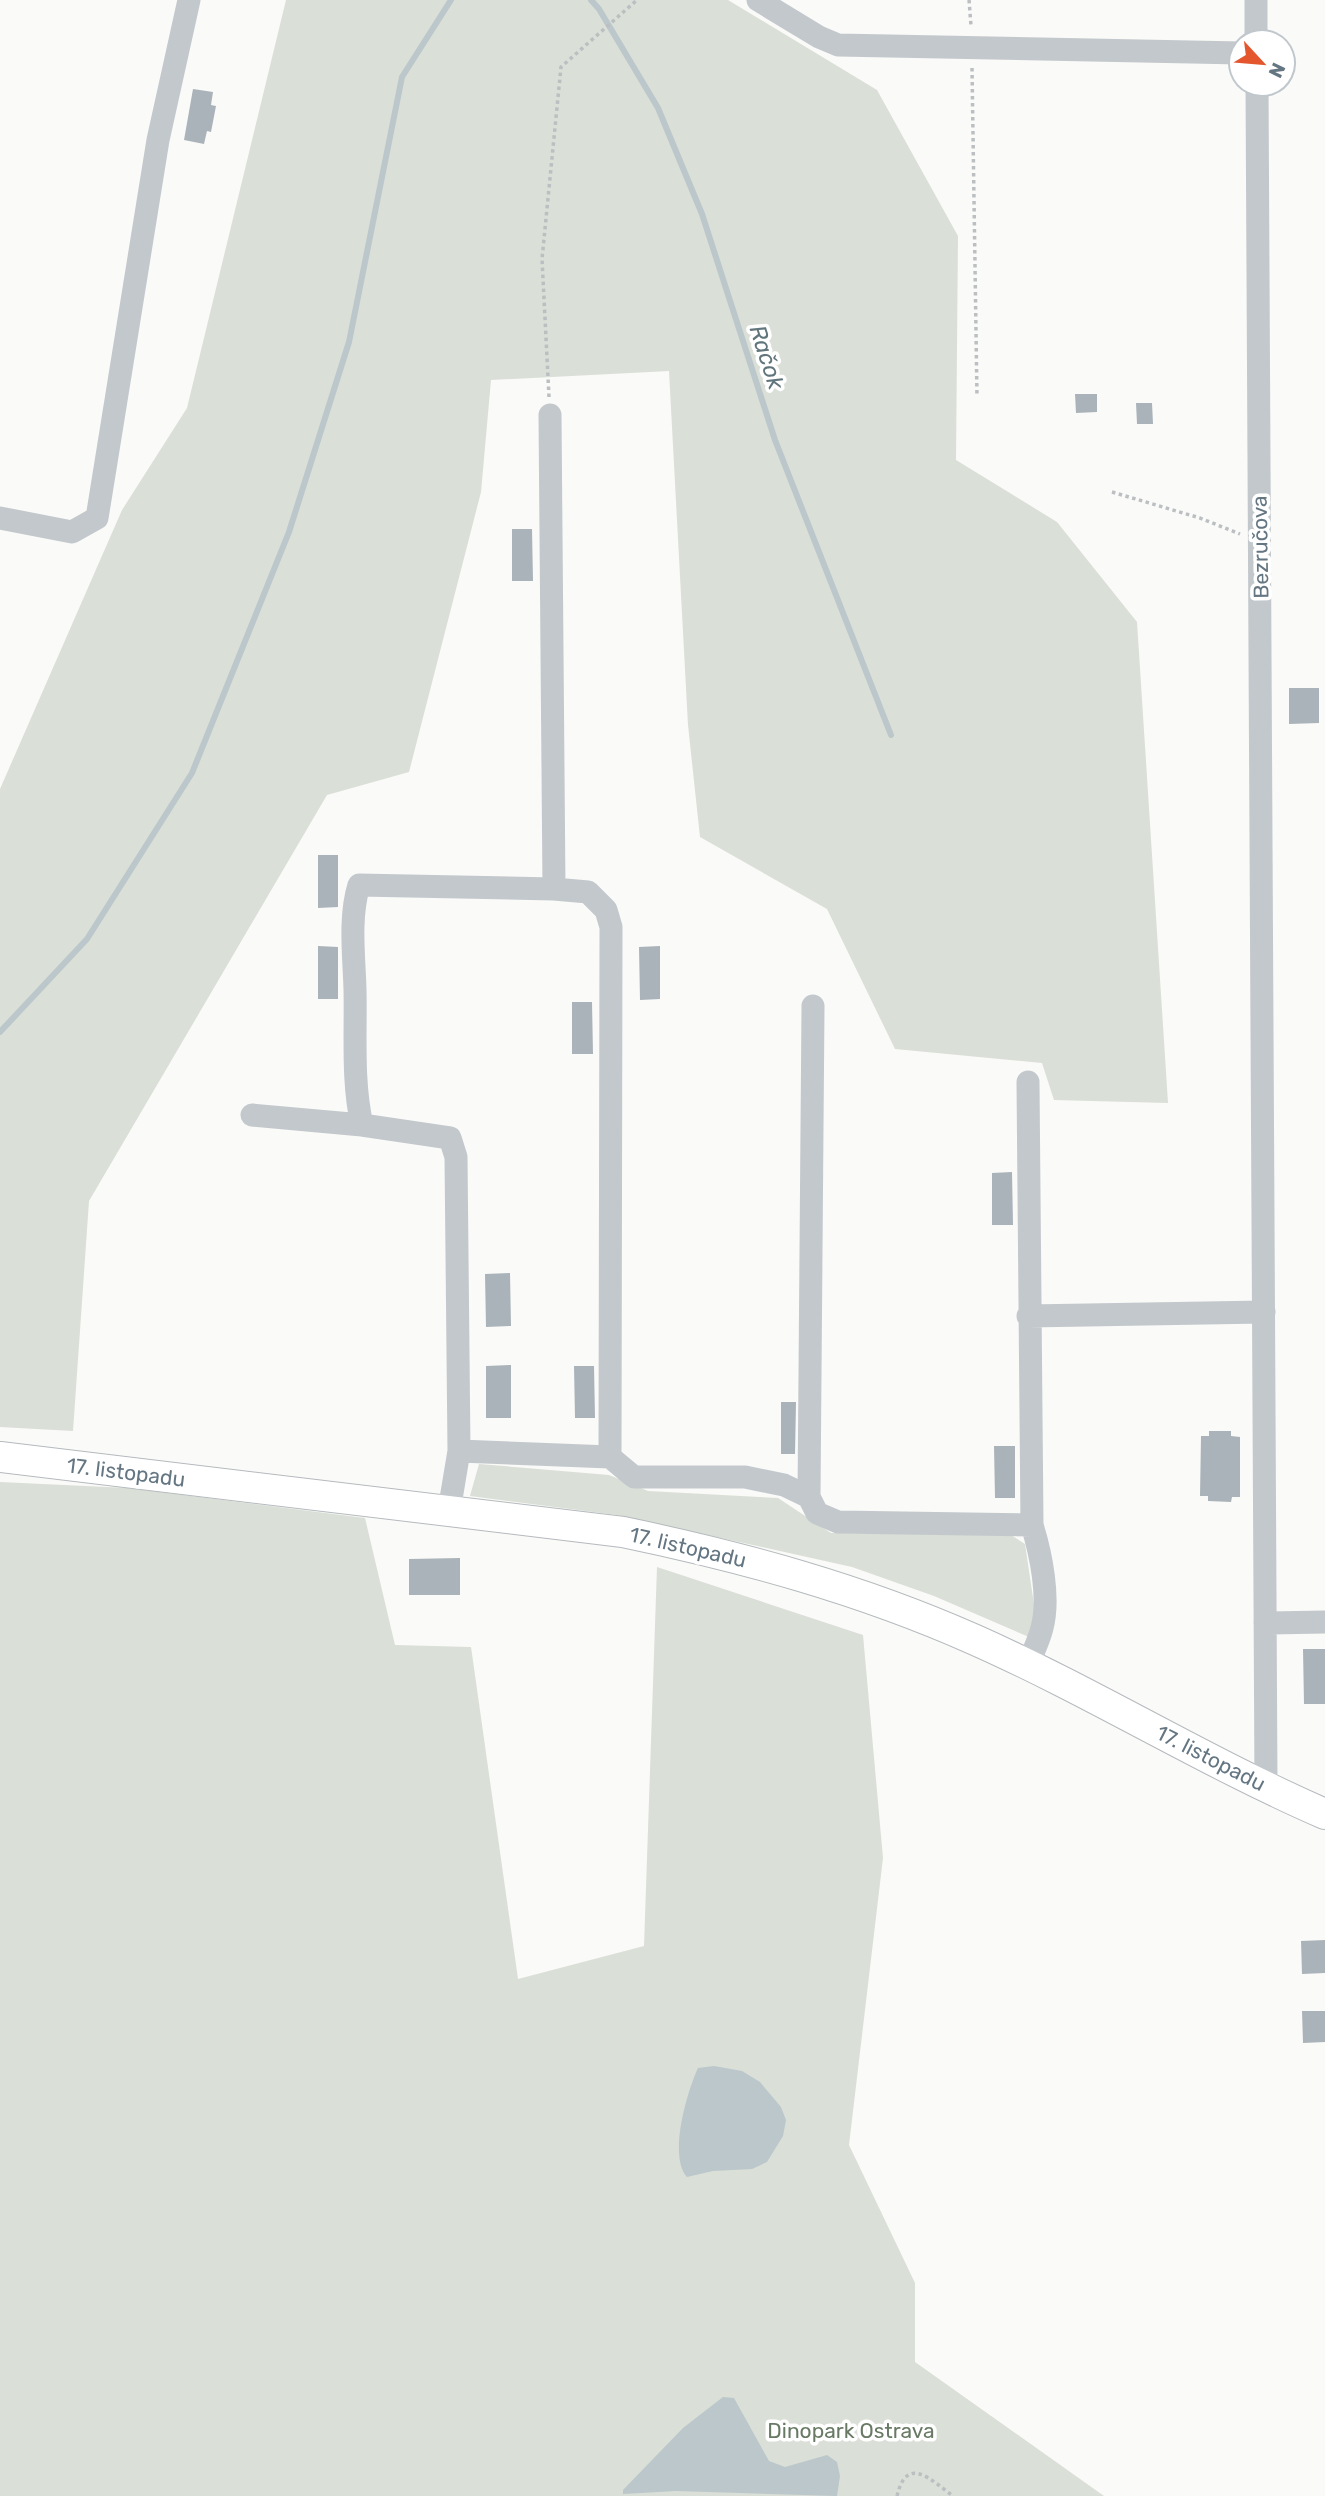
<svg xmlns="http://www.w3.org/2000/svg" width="1325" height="2496" viewBox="0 0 1325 2496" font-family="Rubik,sans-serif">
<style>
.green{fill:#dadfd7}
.water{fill:#bbc7cb}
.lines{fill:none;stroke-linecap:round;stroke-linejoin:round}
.stream{stroke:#bbc7cb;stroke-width:6}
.building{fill:#aab3b9}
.major-casing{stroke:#b5babe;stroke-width:32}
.path{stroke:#bbbfc2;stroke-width:3.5;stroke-dasharray:3.5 3.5;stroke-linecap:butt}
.minor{stroke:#c3c8cc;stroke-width:23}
.major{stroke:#fff;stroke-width:30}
.labels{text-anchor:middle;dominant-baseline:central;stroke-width:7;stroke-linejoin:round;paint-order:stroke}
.street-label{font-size:21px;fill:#657683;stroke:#fff}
.park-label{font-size:21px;fill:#687a64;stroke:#fff}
.water-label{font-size:23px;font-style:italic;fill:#60757c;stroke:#fff}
</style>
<rect width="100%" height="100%" fill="#fafaf8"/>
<path class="green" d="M286,0H728L877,90L958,236L956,460L1057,522L1137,622L1168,1103L1054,1100L1042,1063L895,1049L827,909L700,837L688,725L669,371L491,380L481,492L409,772L327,795L89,1201L73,1431L0,1427V789L122,510L187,408Z
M479,1464L609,1475L648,1491L778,1498L831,1533L1011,1535L1025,1544L1036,1618L1029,1637L934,1596L852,1567L617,1515L470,1496Z
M0,1482L128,1488L365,1518L395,1645L471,1647L518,1979L644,1946L657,1567L863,1635L883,1858L849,2145L915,2283V2362L1104,2496H0Z"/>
<path class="water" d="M714,2066L742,2071L760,2082L781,2107L786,2120L783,2136L767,2162L752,2169L713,2171L687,2177C668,2156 687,2092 698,2068Z
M723,2397L734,2398L769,2461L785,2467L827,2455L837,2462L840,2476L837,2496L676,2491L623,2494V2490L683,2428Z"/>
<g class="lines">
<path class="stream" d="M591,0L599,9L658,108L702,214L775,440L891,735
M0,1032L87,939L192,773L289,532L349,342L402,77L451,0"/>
</g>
<path class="building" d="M193,89L213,92L211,105L216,106L211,132L207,131L204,144L184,140Z
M1075,394H1097V412L1076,413Z
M1136,403H1152L1153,424H1137Z
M512,529H532L533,581H512Z
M1289,688H1319V723L1289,724Z
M318,855H338V907L318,908Z
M318,946L338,947V999H318Z
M660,946V999L640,1000L639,947Z
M572,1002H592L593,1054H572Z
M1012,1172L1013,1225H992V1173Z
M510,1273L511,1326L486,1327L485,1274Z
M511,1365V1418H486V1366Z
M574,1366H594L595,1418H575Z
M781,1402H796L795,1454H781Z
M1209,1431H1231V1436L1240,1437V1497H1232L1231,1502L1208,1501V1496H1200L1201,1436H1209Z
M994,1446H1015V1498H995Z
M460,1558V1595H409V1559Z
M1303,1649H1325V1704H1304Z
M1325,1940V1973L1302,1974L1301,1941Z
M1302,2011H1325V2042L1303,2043Z"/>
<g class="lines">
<defs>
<path id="major" d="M0,1457L623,1532C743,1557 860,1589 973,1639C1093,1692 1205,1762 1325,1814"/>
</defs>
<use href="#major" class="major-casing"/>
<path class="path" d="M969,0L971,26
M972,68L977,397
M549,397L542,259L561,67L637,0
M1112,492L1200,518L1240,534
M897,2496C907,2454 931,2480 953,2496"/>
<path class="minor" d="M758,0L819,37L838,45L1241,53
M1256,0V42
M1257,84L1266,1786
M550,415L554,889
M0,518L72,532L97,518L158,140L189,0
M813,1006L809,1497L817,1513L838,1522L1032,1525
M1028,1082L1032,1525C1041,1554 1050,1598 1042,1628C1039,1640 1033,1653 1028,1664
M252,1115L362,1125L450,1138L456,1157L459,1451L449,1511
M362,1125C352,1081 356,1034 355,989C354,956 349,917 359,885L554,889L588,892L606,910L611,927L610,1457
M1028,1316L1264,1312
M459,1451L610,1457L634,1477H745L784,1485L809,1497
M1265,1623L1325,1622"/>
<use href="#major" class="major"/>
</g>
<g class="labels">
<g class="street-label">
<text transform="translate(1260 547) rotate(-91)">Bezručova</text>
<text transform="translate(126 1472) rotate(7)">17. listopadu</text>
<text transform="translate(688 1547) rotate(13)">17. listopadu</text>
<text transform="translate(1211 1758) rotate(27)">17. listopadu</text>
</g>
<g class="park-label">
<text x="851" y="2430">Dinopark Ostrava</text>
</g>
<g class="water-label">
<text transform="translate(767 357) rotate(72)">Račok</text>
</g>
</g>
<g transform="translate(1262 63) rotate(116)"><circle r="33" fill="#ffffff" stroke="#c1c8cd" stroke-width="2"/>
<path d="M0-5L12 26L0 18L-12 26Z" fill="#e4572e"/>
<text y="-10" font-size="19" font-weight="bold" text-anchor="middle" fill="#657683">N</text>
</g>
</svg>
